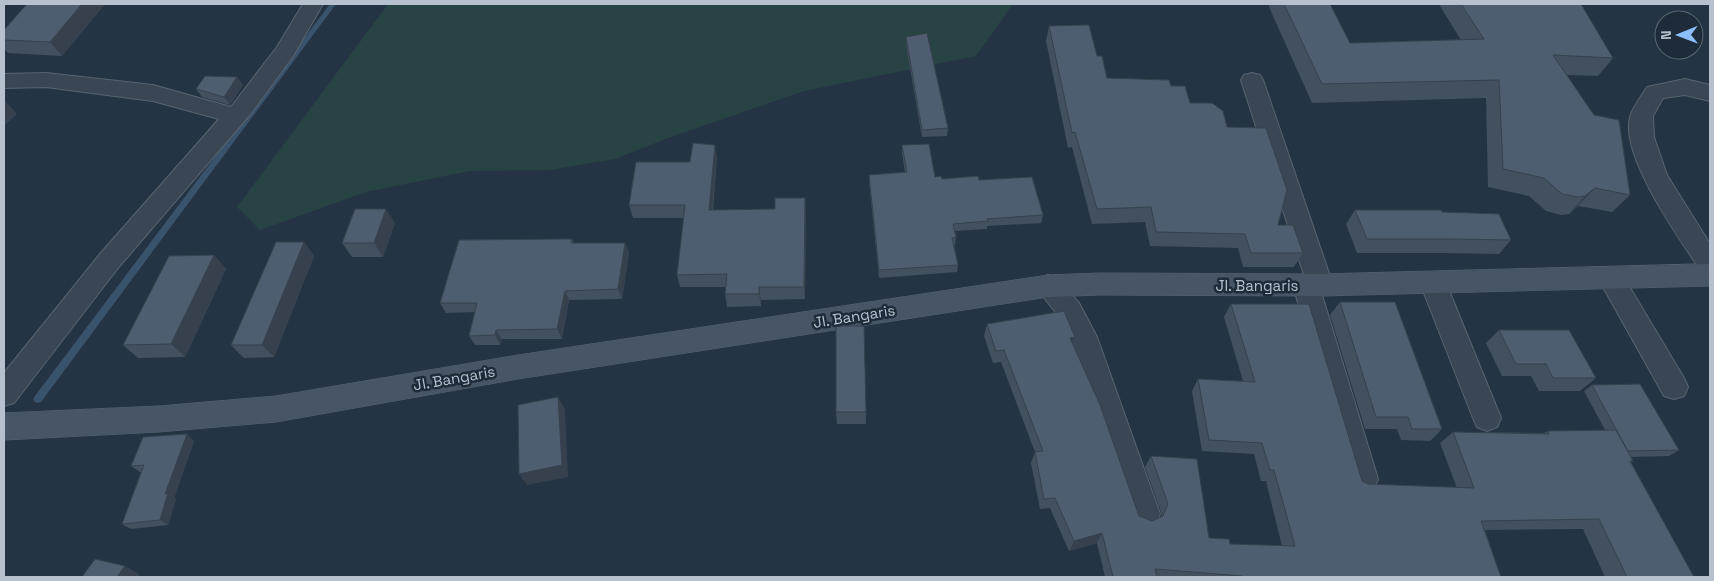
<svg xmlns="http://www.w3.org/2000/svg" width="1714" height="581" viewBox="0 0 1714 581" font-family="'Space Grotesk',sans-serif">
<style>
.green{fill:#274344}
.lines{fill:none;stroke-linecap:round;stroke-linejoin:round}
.stream{fill:#3a536d;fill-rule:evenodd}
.street-casing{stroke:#586470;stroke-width:2}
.secondary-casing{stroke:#586470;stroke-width:1}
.street{fill:#3a4653;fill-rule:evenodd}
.secondary{fill:#475566;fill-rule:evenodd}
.wall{fill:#43505f}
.shaded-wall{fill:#37414e}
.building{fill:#4e5d6f;stroke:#37414e}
.labels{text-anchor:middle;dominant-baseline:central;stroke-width:5;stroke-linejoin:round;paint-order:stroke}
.street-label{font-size:15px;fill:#b7c1cd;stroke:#1e2b38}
</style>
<rect width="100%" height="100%" fill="#253444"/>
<path class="green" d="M388,4H1013L976,56L804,91L671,137L615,159L550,170L470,171L366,192L260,230L237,207Z"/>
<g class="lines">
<path class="stream" d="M330,4H336L41,402L38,403L35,402L33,399L35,396Z"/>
<defs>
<path id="street" d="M303,4H323L293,56L252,112L118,268L14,403L4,406V373L100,254L219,119L153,101L46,87L4,88V74L46,73L153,85L231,107L277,47Z
M1252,73L1260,75L1263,80L1333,285L1329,292L1322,295L1378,479L1374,489L1363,493L1352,489L1348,479L1293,285L1297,278L1304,275L1241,80L1244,75Z
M1685,79L1710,85V101L1685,95L1663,98L1653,116L1654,137L1667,175L1710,244V274L1701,271C1679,238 1620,156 1630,117C1633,106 1642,96 1647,87Z
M1611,268L1620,271L1684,378L1688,387L1684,396L1674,399L1664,396L1598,278L1602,271Z
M1433,273L1442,276L1446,283L1501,418L1497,427L1487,431L1477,427L1473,418L1420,283L1424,276Z
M1048,275L1057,279L1079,303L1097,337L1160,514L1156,524L1145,529L1134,524L1130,514L1069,337L1060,318L1035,286L1039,279Z"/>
<path id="secondary" d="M1710,264V286L1320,296L1100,295L1048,297L518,379L276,422L159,432L4,440V413L159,406L276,396L518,355L1048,275L1100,273L1320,274Z"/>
</defs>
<use href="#street" class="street-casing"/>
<use href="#secondary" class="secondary-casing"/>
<use href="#street" class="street"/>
<use href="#secondary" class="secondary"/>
</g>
<path class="wall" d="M27,4H105L62,56L8,53L4,49V30Z
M1270,4H1330L1350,43L1461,40L1440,6L1441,4H1581L1613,58L1598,76L1567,75L1630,195L1612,212L1578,206L1569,214L1561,215L1546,211L1529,196L1488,187L1486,98L1312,103L1269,7Z
M1049,26L1097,56L1107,78L1171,86L1190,103L1227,127L1278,225L1303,253L1294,267H1243L1238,248L1150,246L1145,222L1092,224L1072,147L1068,148L1046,41Z
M906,37L948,128L947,136L922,137L906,45Z
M237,77L243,85L230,105L202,97L196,89Z
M902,145L935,177L942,179L979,180L1043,215L1041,223L987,226V229L955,231L956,237L955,245H954L958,265L957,272L879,278L869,182V175L905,172L902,153Z
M717,158L713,210L806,211L805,299L761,300V306L727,307L725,294L726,287H680L677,275L684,218H633L629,205Z
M1355,210L1442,212L1511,240L1499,254L1444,253H1357L1346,224Z
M395,223L383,257H352L342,243Z
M572,239L574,243H625L629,253L622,299L569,300L562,339H502L500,345H475L469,336L475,312L446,313L440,303Z
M304,242L314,256L274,357L244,358L231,345Z
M214,255L226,269L185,357L138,358L123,345Z
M1340,302L1442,429L1430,441L1401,440L1397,429H1365L1330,315Z
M1231,304L1362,481L1368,484L1457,488L1440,443L1453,432L1544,433L1548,431L1605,430L1584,391L1592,385L1679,450L1669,456L1631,457L1633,461L1631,462L1694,577H1605L1583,529L1485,530L1501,577H1105L1097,543L1069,551L1050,508L1040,509L1031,463L1035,452L1001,362L993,363L984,336L987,324L1075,337L1073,345L1139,516L1152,521L1161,517L1162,515L1145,467L1151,456L1209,538L1230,544L1282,546L1266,481H1261L1254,454L1202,451L1192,391L1198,379L1243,381L1224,317Z
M1499,330L1596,378L1580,391H1539L1531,376H1502L1486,343Z
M836,412H866V424H837Z
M194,441L174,498L176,499L168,525L131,529L122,524L141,472H140L131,466Z"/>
<path class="shaded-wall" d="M82,4H105L62,56L50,42Z
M237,77L243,85L230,105L224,97Z
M5,101L17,114L4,126V103Z
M715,145L717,158L711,223L709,210Z
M1595,188L1578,206L1569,214L1585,196Z
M805,198L806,211L805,299L804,287Z
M386,209L395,223L383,257L374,243Z
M304,242L314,256L274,357L262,345Z
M625,243L629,253L622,299L618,289Z
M214,255L226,269L185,357L171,344Z
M759,287L761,300V306L759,294Z
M565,291L569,300L562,339L557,329Z
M496,330L502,339L500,345L495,335Z
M1075,337L1071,349L1070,338Z
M558,397L565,409L568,477L527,485L519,474Z
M187,434L194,441L174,498L176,499L168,525L160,520L165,494Z
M1102,533L1097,543L1069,551L1074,541Z
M125,566L139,574L137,577H117Z"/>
<path class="building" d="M27,4H82L50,42L4,40V30Z
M1284,4H1330L1350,43L1484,39L1461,4H1581L1613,58L1553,55L1594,115L1619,120L1630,195L1595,188L1585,196L1578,197L1562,194L1544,178L1503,169L1499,80L1322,84Z
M1089,25L1097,56H1102L1107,78L1169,80L1171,86H1185L1190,103H1212L1223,111L1227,127L1266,128L1287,190L1278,225H1293L1303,253H1251L1245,234L1156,232L1151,207L1097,209L1075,132L1072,133L1049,26Z
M927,33L948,128L922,130L906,37Z
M205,76L237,77L224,97L196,89Z
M693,143L715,145L709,210L775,209V198H805L804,287H759V294H725L727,274L677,275L685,205H629L636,162H690Z
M929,144L935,177L941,176L942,179L978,176L979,180L1032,177L1043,215L987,219L988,221L953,224L956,237L952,238L958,265L879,270L869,175L907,172L902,145Z
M355,209H386L374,243H342Z
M1355,210H1441L1442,212L1499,214L1511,240L1455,239H1367Z
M559,239H572L571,243H625L618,289L565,291L557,329L496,330L495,335L469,336L477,303H440L459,240Z
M276,242H304L262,345H231Z
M214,255L171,344L123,345L169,256Z
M1340,302H1395L1442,429H1412L1408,417H1376Z
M1231,304H1309L1362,481L1368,484L1474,488L1453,432L1549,434L1548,431L1616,430L1633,461H1630L1694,577H1627L1599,519L1481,521L1501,577H1242V576L1155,569L1157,577H1113L1102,533L1074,541L1055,498L1044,499L1035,452L1043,451L1004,350L996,351L987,324L1064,311L1075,337L1070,338L1100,405L1139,516L1152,521L1163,516L1168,504L1151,456L1197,459L1209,538L1229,539L1230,544L1295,546L1274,470H1270L1262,443L1209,440L1198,379L1255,382Z
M836,326H864L866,412H836Z
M1499,330H1569L1596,378H1553L1546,364H1516Z
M1640,384L1679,450L1628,451L1592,385Z
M558,397L562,465L519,474L518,405Z
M187,434L165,494L168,493L160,520L122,524L144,465L131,466L143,437Z
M95,559L125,566L117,577H82Z"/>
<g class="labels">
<g class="street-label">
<text x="1257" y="285">Jl. Bangaris</text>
<text transform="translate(854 316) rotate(-9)">Jl. Bangaris</text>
<text transform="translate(454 378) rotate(-10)">Jl. Bangaris</text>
</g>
</g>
<rect width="1714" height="581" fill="none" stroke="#b7c1cd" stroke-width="10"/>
<g transform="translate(1679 35) rotate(269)"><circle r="24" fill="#1e2b38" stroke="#5b6774"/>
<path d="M0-4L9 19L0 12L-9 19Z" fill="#8bbffe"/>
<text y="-8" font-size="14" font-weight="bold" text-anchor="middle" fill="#b7c1cd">N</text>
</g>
</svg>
